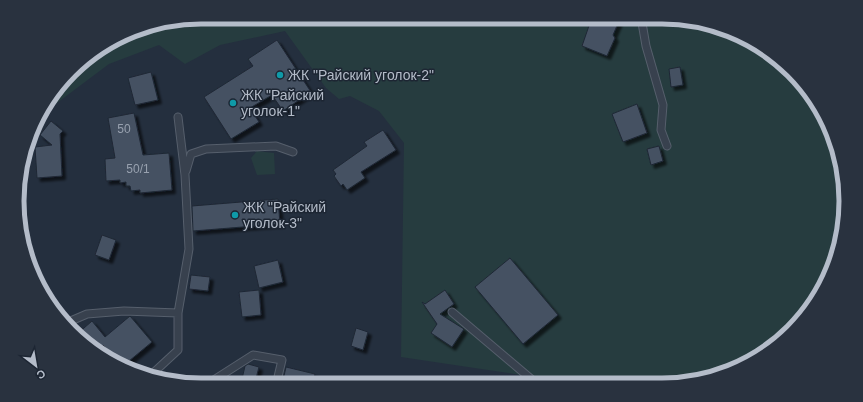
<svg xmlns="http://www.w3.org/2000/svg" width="863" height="402" viewBox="0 0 863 402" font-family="Helvetica,sans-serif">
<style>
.green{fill:#263c3f}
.building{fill:#455162;stroke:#1f2835;filter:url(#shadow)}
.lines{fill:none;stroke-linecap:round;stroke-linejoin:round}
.lane-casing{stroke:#565f6c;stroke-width:9}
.lane{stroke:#38414e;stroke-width:7}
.culture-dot{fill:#0f9aa8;stroke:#1d2633;stroke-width:1.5}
.labels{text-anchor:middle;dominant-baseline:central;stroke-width:3;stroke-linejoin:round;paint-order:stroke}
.number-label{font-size:12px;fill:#98a1af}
.poi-label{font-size:14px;fill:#b4bcc9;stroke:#1d2633;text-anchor:start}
.rim{fill:none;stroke:#b4bcc9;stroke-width:5}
</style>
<defs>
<filter id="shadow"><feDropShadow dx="3.5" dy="3.5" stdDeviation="1" flood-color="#0009"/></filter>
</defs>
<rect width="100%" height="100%" fill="#242f3e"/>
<path class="green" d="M201,17H662L732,31L792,71L832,130L846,201L832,271L808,313L774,347L733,371L686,383L581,384L401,357L404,143L379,111L350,96L339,99L326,88L285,31L220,45L185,64L159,45L109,64L45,112L42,109L80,63L142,27Z
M257,151L274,153L275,174L257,175L251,158Z"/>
<path class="building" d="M592,17H608L619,21L613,35L615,38L607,56L582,46Z
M277,40L311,92L283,111L272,95L250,108L259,122L231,139L204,97L253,66L248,59Z
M680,67L683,85L671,87L669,69Z
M151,72L158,100L135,105L128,78Z
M637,104L647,133L623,142L612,114Z
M134,113L143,155L169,153L172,190L140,193V190L131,191L130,186H126V182L120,183V180L106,181L105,159L115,158L108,118Z
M51,121L63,131L60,134L62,176L37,178L35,147L52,145L40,135Z
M383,130L396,150L361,172L365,178L347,190L343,184L341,186L334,176L336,174L333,170L367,146L364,142Z
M659,146L663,161L651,165L647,149Z
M278,199L280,224L193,231L192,206Z
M102,235L116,240L109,260L95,255Z
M510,258L558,315L523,344L475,287Z
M278,260L283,282L259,288L254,266Z
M191,275L210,277L208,291L189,289Z
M259,290L261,315L242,317L239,292Z
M445,290L454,304L440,314L464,329L452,347L431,333L437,324L422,302L425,304Z
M130,316L152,342L123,366L103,345L97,350L80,339L76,335L92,321L105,337Z
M356,328L368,332L363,350L351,346Z
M248,364L259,367L255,382L242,379L245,366Z
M286,367L315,374L312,385H282Z"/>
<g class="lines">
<defs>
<path id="lane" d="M641,17L646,46L663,105L661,130L667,146
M186,171L191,154L206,149L276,146L293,152
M452,312L537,384
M66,323L87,314L124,311L178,313L189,249L185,175L178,117
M151,375L178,350V313
M206,385L253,355L282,360L276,385"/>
</defs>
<use href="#lane" class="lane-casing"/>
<use href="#lane" class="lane"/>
</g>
<g class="culture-dot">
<circle cx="280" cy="75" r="4"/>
<circle cx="233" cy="103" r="4"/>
<circle cx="235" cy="215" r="4"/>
</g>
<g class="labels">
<g class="number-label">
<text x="124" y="129">50</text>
<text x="138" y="169">50/1</text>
</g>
<g class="poi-label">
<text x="288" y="75">ЖК "Райский уголок-2"</text>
<text x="241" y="95">ЖК "Райский<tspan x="241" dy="16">уголок-1"</tspan></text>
<text x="243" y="207">ЖК "Райский<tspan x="243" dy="16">уголок-3"</tspan></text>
</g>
</g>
<path d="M0 0H863V402H0ZM201 24H662A177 177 0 0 1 839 201V201A177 177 0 0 1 662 378H201A177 177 0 0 1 24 201V201A177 177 0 0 1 201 24Z" fill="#29323f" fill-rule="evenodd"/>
<path class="rim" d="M201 24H662A177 177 0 0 1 839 201V201A177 177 0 0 1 662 378H201A177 177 0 0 1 24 201V201A177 177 0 0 1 201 24Z"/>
<g transform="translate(36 366) rotate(149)" stroke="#1d2633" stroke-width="3" paint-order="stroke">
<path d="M0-3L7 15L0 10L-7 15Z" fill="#b4bcc9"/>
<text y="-6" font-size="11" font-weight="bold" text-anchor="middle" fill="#b4bcc9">С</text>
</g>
</svg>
